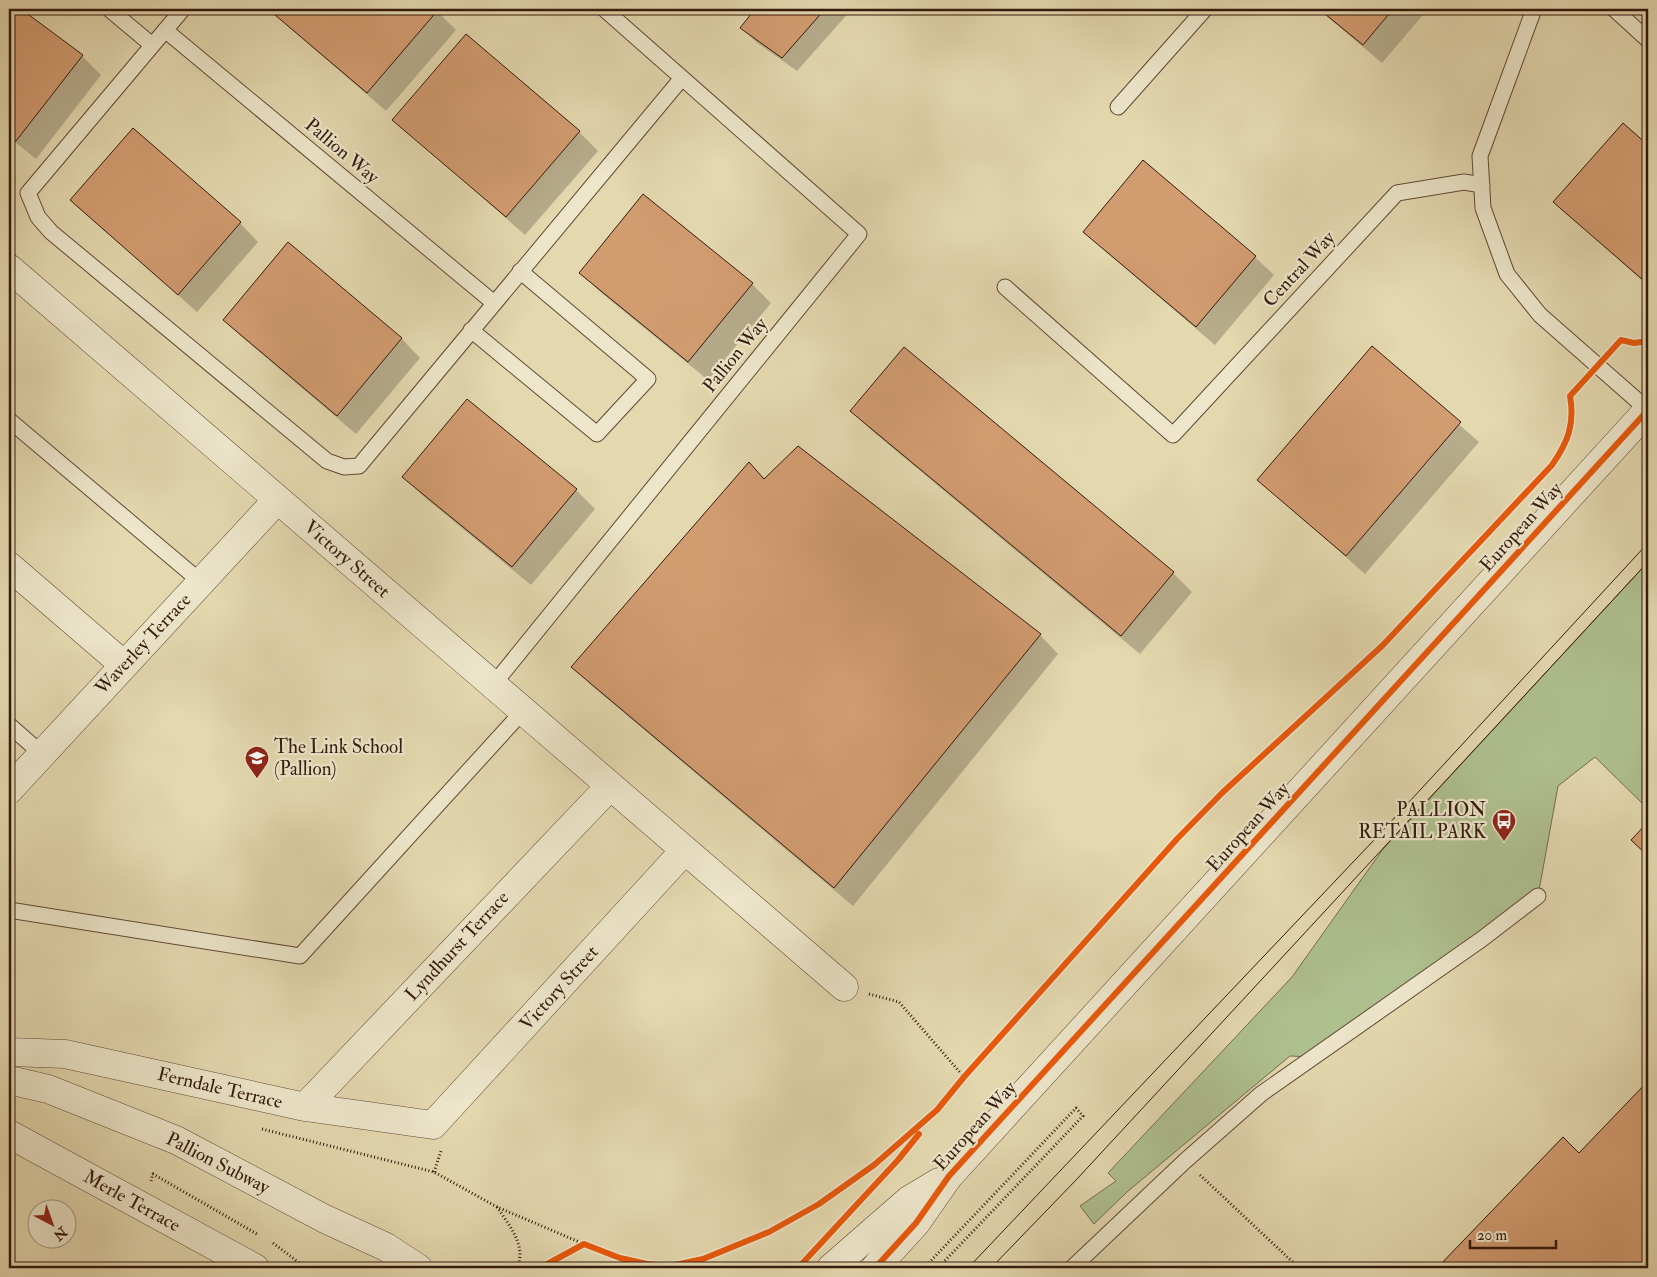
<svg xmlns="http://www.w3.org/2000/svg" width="1657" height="1277" viewBox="0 0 1657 1277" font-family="'IM FELL Double Pica',serif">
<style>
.green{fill:#afc08f;stroke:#726c4e}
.shadow{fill:#0003}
.building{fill:#d29c71;stroke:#34190d}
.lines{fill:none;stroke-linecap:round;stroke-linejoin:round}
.service-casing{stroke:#604936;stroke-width:17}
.minor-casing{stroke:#604936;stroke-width:29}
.tertiary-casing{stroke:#604936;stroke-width:29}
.path{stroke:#34190d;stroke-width:3;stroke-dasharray:1 2.5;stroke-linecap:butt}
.service{stroke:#ede6cb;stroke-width:15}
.minor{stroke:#ede6cb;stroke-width:28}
.tertiary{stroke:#ede6cb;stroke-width:28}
.tram{stroke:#34190d;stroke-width:1}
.cycleway-casing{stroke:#ede6cb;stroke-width:9}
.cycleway{stroke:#e8590c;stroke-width:6}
.labels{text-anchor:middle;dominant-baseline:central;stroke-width:4.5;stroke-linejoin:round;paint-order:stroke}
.street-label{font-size:19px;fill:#34190d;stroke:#ede6cb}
.poi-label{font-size:19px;fill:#34190d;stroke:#ede6cb;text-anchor:start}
</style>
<rect width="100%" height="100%" fill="#e4d8af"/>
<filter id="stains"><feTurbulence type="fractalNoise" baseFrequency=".004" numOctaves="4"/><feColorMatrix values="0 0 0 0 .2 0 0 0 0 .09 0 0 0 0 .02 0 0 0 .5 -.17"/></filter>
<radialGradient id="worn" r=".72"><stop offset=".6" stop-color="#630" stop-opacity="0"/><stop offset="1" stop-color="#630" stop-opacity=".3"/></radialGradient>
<path class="green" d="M1648,562V809L1595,757L1558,786L1538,896L1315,1057L1290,1056L1127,1192L1094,1224L1080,1206L1116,1181L1108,1173L1292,977L1383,849Z"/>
<path class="shadow" d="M9,9H19L82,56L101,75L36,159L9,137Z
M268,9H435L456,30L386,111Z
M757,9H852L797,71L756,42L742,28Z
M1318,9H1428L1382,63Z
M394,119L579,132L598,151L525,235Z
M1623,124L1648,147V286L1555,202Z
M72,200L240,223L258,242L197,312Z
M1085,232L1255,257L1274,275L1215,345L1104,250Z
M288,244L402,339L420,358L356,434L243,338L224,320Z
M580,272L752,284L771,303L708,380L599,291Z
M1372,348L1479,442L1365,574L1259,480Z
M904,349L1173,573L1192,592L1140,654L871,430L852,411Z
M749,464L766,480L1040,635L1058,654L853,906L592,686L573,667Z
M404,477L576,490L595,509L531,585L423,496Z
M1648,1083V1268H1439L1563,1139L1579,1155Z"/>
<path class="building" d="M9,9H21L83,55L16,141L9,135Z
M268,9H436L438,10L367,93Z
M755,9H825L782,58L740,28Z
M1319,9H1393L1363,45Z
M466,34L580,131L506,217L392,120Z
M1623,123L1648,145V275L1643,280L1553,202Z
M133,128L241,222L178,295L70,200Z
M1143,160L1256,256L1196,327L1083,232Z
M643,194L753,283L688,362L579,273Z
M288,242L402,338L337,416L223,320Z
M1372,346L1461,422L1346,556L1257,480Z
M904,347L1174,572L1121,636L850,411Z
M467,399L577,489L512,567L402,477Z
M798,446L1041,634L834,888L571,667L749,462L764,479Z
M1648,822V856L1631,840Z
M1648,1081V1268H1437L1563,1137L1579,1153Z"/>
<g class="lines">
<defs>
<path id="service" d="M109,9L152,45
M183,9L28,193L38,217L51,232L327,461L344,467L359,466L682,78
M1534,9L1480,156L1483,208L1507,274L1540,315L1648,410
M1614,9L1648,40
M165,30L494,303
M1118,107L1205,9
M1005,287L1173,435L1397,193L1464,182L1482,185
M471,330L597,434L648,379L520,271
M9,420L201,582
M493,685L859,234L604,9
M9,725L42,754
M9,910L300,956L523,711
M1072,1268L1185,1161L1261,1094L1482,939L1538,896"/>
<path id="minor" d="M9,268L844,987
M9,566L124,665
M9,790L277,500
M9,1052L65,1054L305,1107L433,1125L685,850
M305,1107L610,786
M9,1134L255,1268"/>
<path id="tertiary" d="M9,1080L48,1089L176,1140L325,1219L386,1247L418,1268
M831,1268L909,1200L939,1182
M875,1268L916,1223L949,1176L1648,410"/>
</defs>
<use href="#service" class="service-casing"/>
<use href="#minor" class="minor-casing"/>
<use href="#tertiary" class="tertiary-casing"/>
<path class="path" d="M869,994L899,1002L964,1077
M262,1129L434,1172L497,1207L584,1244
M434,1172L441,1151
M1200,1175L1299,1268
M151,1181L153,1174L257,1234
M497,1207C509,1225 527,1246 517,1268
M273,1243L306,1268
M924,1268L1076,1108L1083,1116L938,1268"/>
<use href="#service" class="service"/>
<use href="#minor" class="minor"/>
<use href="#tertiary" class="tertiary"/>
<path class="tram" d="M968,1268L1374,840L1648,543
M991,1268L1077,1179L1648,562"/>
<defs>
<path id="cycleway" d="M540,1268L584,1244L620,1258L647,1264L670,1266L703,1259L769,1232L819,1204L874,1165L937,1110L964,1077L1177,839L1222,793L1383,645L1552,465C1568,442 1575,424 1570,396L1621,340L1634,343L1648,341
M798,1268L898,1160L919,1134
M875,1268L916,1223L949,1176L1648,410"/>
</defs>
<use href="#cycleway" class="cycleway-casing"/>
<use href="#cycleway" class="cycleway"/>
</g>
<defs>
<symbol id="school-pin" viewBox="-11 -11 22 30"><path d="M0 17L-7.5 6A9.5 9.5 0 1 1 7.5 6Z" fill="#8f2418" stroke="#ede6cb"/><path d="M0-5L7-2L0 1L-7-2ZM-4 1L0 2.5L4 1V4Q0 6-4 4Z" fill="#fff"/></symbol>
<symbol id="bus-pin" viewBox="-11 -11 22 30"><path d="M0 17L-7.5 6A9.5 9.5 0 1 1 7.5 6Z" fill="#8f2418" stroke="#ede6cb"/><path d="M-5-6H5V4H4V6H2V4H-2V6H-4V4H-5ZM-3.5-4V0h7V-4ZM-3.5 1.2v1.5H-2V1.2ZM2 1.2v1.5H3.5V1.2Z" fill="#fff"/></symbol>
</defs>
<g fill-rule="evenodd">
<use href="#school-pin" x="243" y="744" width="28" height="38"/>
<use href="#bus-pin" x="1490" y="807" width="28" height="38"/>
</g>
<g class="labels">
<g class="street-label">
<text transform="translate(342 151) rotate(40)">Pallion Way</text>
<text transform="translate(1299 269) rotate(-47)">Central Way</text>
<text transform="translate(735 355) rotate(-51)">Pallion Way</text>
<text transform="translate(1521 527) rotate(-48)">European Way</text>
<text transform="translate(347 559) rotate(41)">Victory Street</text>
<text transform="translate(143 644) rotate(-47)">Waverley Terrace</text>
<text transform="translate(1248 827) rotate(-48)">European Way</text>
<text transform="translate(457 946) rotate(-47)">Lyndhurst Terrace</text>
<text transform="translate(559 988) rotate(-48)">Victory Street</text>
<text transform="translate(220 1088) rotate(13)">Ferndale Terrace</text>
<text transform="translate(975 1126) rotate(-48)">European Way</text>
<text transform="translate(218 1163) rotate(27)">Pallion Subway</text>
<text transform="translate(132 1201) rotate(29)">Merle Terrace</text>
</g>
<g class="poi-label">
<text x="274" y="747">The Link School<tspan x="274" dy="22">(Pallion)</tspan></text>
<text x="1486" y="810" text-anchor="end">PALLION<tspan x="1486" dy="22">RETAIL PARK</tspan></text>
</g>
</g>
<rect width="1657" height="1277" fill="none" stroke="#e4d8af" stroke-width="30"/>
<rect x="10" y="10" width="1637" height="1257" fill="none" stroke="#34190d" stroke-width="2.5"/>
<rect x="15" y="15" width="1627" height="1247" fill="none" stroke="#34190d"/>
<g transform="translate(52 1224) rotate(139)"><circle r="24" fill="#ede6cb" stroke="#a3947f"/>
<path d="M0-4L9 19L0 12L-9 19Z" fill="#8f2418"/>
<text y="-8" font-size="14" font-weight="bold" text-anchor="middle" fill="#34190d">N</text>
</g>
<path d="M1470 1240v8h86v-8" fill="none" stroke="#34190d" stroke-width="2.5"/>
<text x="1477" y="1240" font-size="15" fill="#34190d" stroke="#ede6cb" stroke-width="4" paint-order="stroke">20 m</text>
<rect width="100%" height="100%" filter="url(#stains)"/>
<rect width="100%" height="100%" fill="url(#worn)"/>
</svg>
